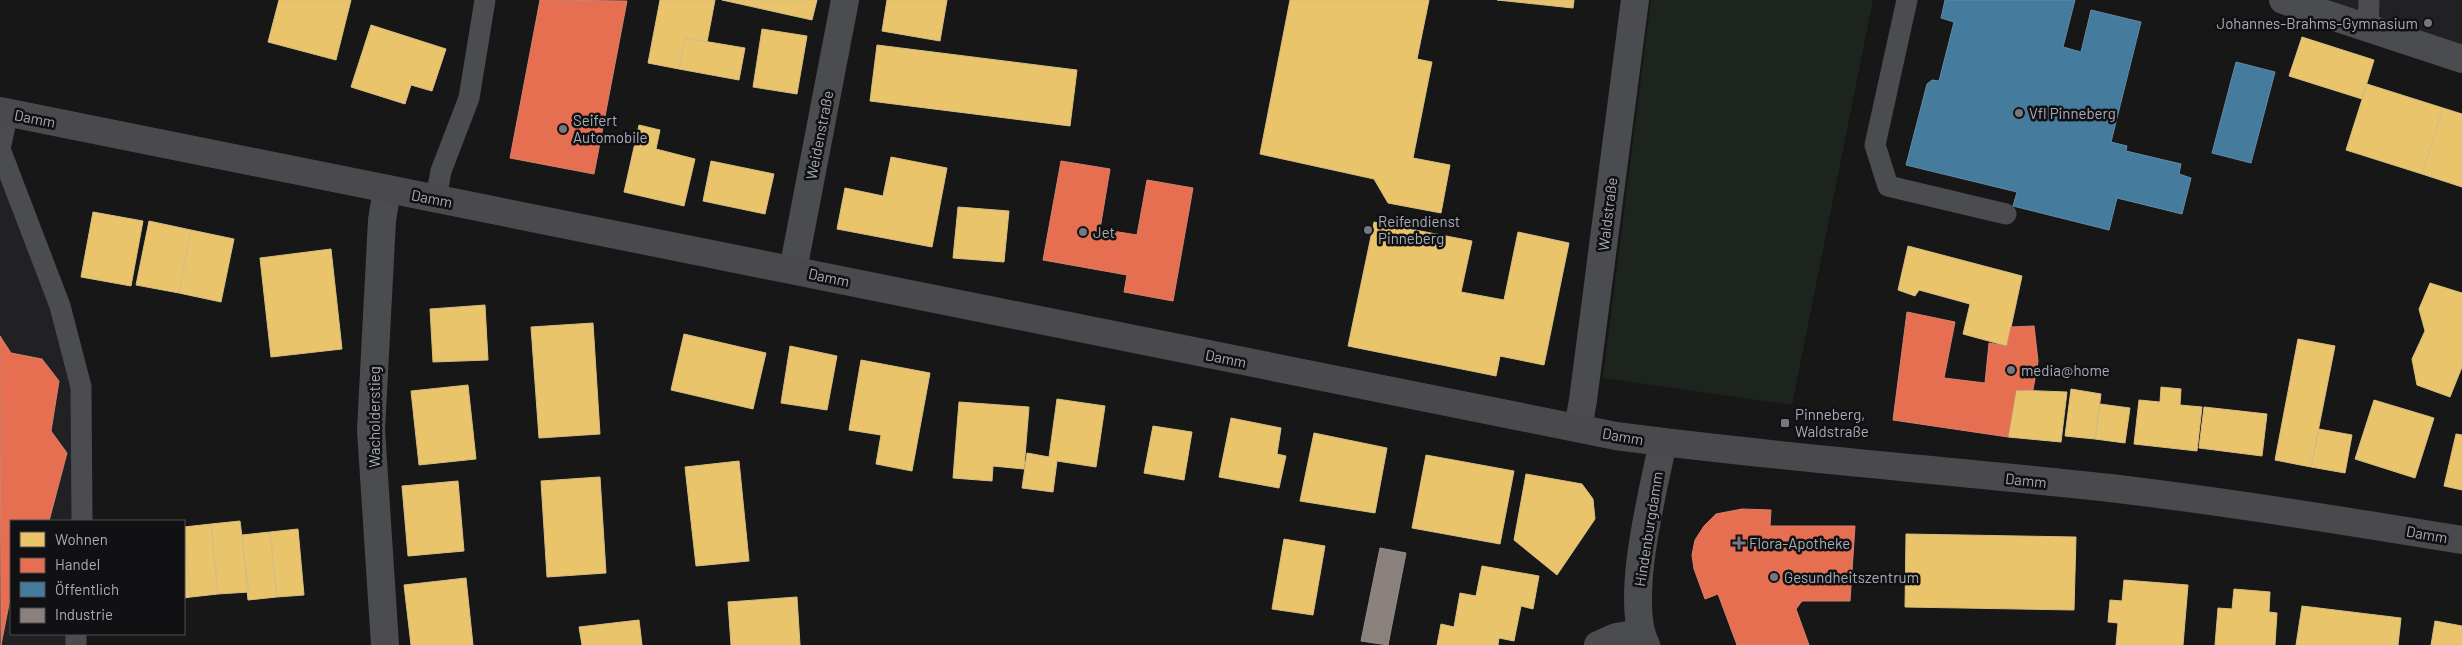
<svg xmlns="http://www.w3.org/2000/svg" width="2462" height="645" viewBox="0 0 2462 645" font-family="Barlow,sans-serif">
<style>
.built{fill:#212123}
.green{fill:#1d241e}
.homes{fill:#e9c46a;stroke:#d6bd81}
.shops{fill:#e76f51;stroke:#d48270}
.public{fill:#457b9d;stroke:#638aa5}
.industry{fill:#8a817c;stroke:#938e8e}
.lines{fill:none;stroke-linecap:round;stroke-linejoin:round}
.service{stroke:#4b4c50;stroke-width:21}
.minor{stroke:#4b4c50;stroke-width:28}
.tertiary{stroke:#4b4c50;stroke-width:28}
.secondary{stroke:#4a4a4e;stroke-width:28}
.poi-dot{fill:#757880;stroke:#111113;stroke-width:2}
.labels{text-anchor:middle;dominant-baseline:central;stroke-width:5;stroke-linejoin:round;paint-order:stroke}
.poi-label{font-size:15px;fill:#a8adb8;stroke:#111113;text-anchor:start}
.street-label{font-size:15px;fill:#a8adb8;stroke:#111113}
</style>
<rect width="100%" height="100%" fill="#171717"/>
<path class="built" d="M2327,0H2462V45Z
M0,160L17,163L36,223L66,303L89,521H11V634H84L83,645H0Z"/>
<path class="green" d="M1651,0H1873L1792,405L1603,378Z"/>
<path class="homes" d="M279,0H351L336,60L268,42Z
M660,0H715L707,42L685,38L679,69L648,63Z
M722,0H817L812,20Z
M887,0H947L940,41L882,31Z
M1290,0H1429L1417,59L1432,62L1413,158L1450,165L1441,213L1388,203L1374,179L1260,154Z
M1497,0H1574L1573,8Z
M371,25L446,49L432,91L411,85L405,104L351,87Z
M762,29L807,36L797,94L753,87Z
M2302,37L2374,60L2362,99L2289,76Z
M685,38L745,48L739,80L679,69Z
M877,45L1077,70L1070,126L870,101Z
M2367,84L2443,108L2422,174L2346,150Z
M2443,108L2462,114V187L2422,174Z
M639,125L660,130L656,149L695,159L684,206L624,192Z
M891,157L947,168L932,247L837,229L845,188L883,196Z
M711,161L774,174L765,214L703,201Z
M958,207L1009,211L1004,262L953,258Z
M93,212L143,221L131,286L81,277Z
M149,221L191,230L179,293L136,285Z
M1374,222L1472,241L1461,292L1504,300L1518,232L1569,243L1544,365L1500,356L1496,376L1348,346Z
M191,230L234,239L221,302L179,293Z
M1908,246L2022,276L2007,346L1963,334L1970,304L1919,290L1915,296L1898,290Z
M331,249L342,349L271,357L260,258Z
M2430,283L2462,293V367L2450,397L2417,385L2412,359L2425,331L2419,309Z
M485,305L488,360L433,362L430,309Z
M593,323L600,434L539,438L531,327Z
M684,334L766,353L753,409L671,390Z
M2298,339L2335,346L2311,467L2275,460Z
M790,346L837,356L827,410L781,403Z
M861,360L930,373L912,471L876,464L881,435L849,430Z
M468,385L476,459L419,465L411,391Z
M2161,387L2181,389L2180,405L2202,407L2197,451L2134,444L2139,400L2160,402Z
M2071,389L2101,394L2095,439L2065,436Z
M2016,390L2067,392L2061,442L2008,437Z
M1057,399L1105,406L1096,467L1057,461L1053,492L1022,488L1027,453L1049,457Z
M2374,400L2434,418L2415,478L2355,459Z
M959,402L1029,407L1024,469L993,466L992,481L953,478Z
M2100,404L2130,408L2125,443L2095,439Z
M2204,407L2267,414L2262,456L2199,448Z
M1231,418L1281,428L1277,454L1286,456L1279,488L1219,477Z
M1153,426L1192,432L1184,480L1144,473Z
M2319,429L2352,435L2345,473L2311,467Z
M1314,433L1387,448L1375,513L1300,501Z
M2456,434L2462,435V490L2444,486Z
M1426,455L1514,471L1500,544L1412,528Z
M739,461L749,561L696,566L685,467Z
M1526,474L1582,484L1593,499L1595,519L1557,575L1514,540Z
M600,477L606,573L547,577L541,481Z
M458,481L464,551L408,556L402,486Z
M240,521L249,592L218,594L211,524Z
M211,524L218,594L191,597L184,527Z
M184,527L191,597L184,598Z
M298,529L304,595L277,597L270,532Z
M270,532L277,597L248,600L242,535Z
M1906,534L2076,537L2074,610L1905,607Z
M1284,539L1325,546L1313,615L1272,609Z
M1482,566L1539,576L1533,609L1521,606L1514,641L1499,638L1498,645H1437L1441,624L1454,627L1460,593L1476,596Z
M466,578L473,645H411L404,585Z
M2124,580L2188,585L2183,645H2116L2118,623L2108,622L2110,600L2122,601Z
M2234,589L2270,592L2269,612L2277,613L2275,645H2215L2218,608L2232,609Z
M797,597L800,645H731L728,602Z
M2302,606L2401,618L2398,645H2296Z
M639,620L642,645H582L579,627Z
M2435,621L2462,626V645H2431Z"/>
<path class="shops" d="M540,0L627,1L594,174L510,158Z
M1061,161L1110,169L1100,229L1137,235L1147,180L1193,188L1173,301L1124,292L1127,275L1043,260Z
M1907,312L1955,322L1944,378L1985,383L1989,343L2007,346L2011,327L2034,326L2038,361L2033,390H2016L2008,437L1893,420Z
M0,336L11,353L42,359L59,381L51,431L67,453L49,521H11V594L1,645Z
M1742,509L1771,510L1770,526H1855L1850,601H1802L1796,609L1809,645H1737L1718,594L1705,599L1694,569L1692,555L1695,540L1704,526L1716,514Z"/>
<path class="public" d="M1945,0H2075L2063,47L2081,52L2091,10L2141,22L2111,142L2127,146L2126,151L2181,164L2179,174L2191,178L2182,214L2117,198L2109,230L2013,206L2017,192L1906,165L1927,84L1932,80L1939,81L1954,22L1941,18Z
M2236,62L2275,72L2251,163L2212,153Z"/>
<path class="industry" d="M1380,548L1406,553L1388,645L1361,641Z"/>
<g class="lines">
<path class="service" d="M1907,0L1875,145L1888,186L2006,214
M2368,27L2369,0
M8,112L0,149L60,306L81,387L82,521
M436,198L441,171L469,98L485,0
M76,645V634"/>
<path class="minor" d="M2283,0L2462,59
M793,270L845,0
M1578,428L1583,400L1635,0
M385,645L371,430L382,220L387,189
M1598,645L1616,637L1640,633"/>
<path class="tertiary" d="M1646,645C1624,602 1653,491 1663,442"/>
<path class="secondary" d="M0,111L1616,436C1781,458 1946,470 2110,488C2228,502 2345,521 2462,540"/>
</g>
<g class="poi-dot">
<circle cx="2428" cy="23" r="5"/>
<circle cx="2019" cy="113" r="5"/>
<circle cx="563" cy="129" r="5"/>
<circle cx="1368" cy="230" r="5"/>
<circle cx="1083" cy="232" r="5"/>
<circle cx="2011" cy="370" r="5"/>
<rect x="1780" y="418" width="10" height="10" rx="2.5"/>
<path d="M1736.5 535.5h5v5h5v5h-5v5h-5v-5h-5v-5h5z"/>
<circle cx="1774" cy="577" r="5"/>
</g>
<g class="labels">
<g class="poi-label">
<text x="2418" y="23" text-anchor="end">Johannes-Brahms-Gymnasium</text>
<text x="2029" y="113">Vfl Pinneberg</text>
<text x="573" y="120">Seifert<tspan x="573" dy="17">Automobile</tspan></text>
<text x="1378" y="221">Reifendienst<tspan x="1378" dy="17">Pinneberg</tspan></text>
<text x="1093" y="232">Jet</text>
<text x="2021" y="370">media@home</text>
<text x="1795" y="414">Pinneberg,<tspan x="1795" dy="17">Waldstraße</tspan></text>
<text x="1749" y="543">Flora-Apotheke</text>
<text x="1784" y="577">Gesundheitszentrum</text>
</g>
<g class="street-label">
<text transform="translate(35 118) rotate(11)">Damm</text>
<text transform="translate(819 135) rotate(-79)">Weidenstraße</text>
<text transform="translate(432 198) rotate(11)">Damm</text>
<text transform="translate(1607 214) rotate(-83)">Waldstraße</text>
<text transform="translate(829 277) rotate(12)">Damm</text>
<text transform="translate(1226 358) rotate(11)">Damm</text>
<text transform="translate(374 417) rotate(-90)">Wacholderstieg</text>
<text transform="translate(1623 436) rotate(10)">Damm</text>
<text transform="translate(2026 480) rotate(6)">Damm</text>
<text transform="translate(1648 529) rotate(-81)">Hindenburgdamm</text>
<text transform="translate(2427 534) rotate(10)">Damm</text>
</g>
</g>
<rect x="10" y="520" width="175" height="115" fill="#111113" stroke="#4d4f55"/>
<rect x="20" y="532" width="25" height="15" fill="#e9c46a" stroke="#4d4f55"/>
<text x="55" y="545" font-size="15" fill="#a8adb8">Wohnen</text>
<rect x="20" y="558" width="25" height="15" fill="#e76f51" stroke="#4d4f55"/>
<text x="55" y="570" font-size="15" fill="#a8adb8">Handel</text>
<rect x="20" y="582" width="25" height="15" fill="#457b9d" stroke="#4d4f55"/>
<text x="55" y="595" font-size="15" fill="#a8adb8">Öffentlich</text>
<rect x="20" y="608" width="25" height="15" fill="#8a817c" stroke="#4d4f55"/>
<text x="55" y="620" font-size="15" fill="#a8adb8">Industrie</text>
</svg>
